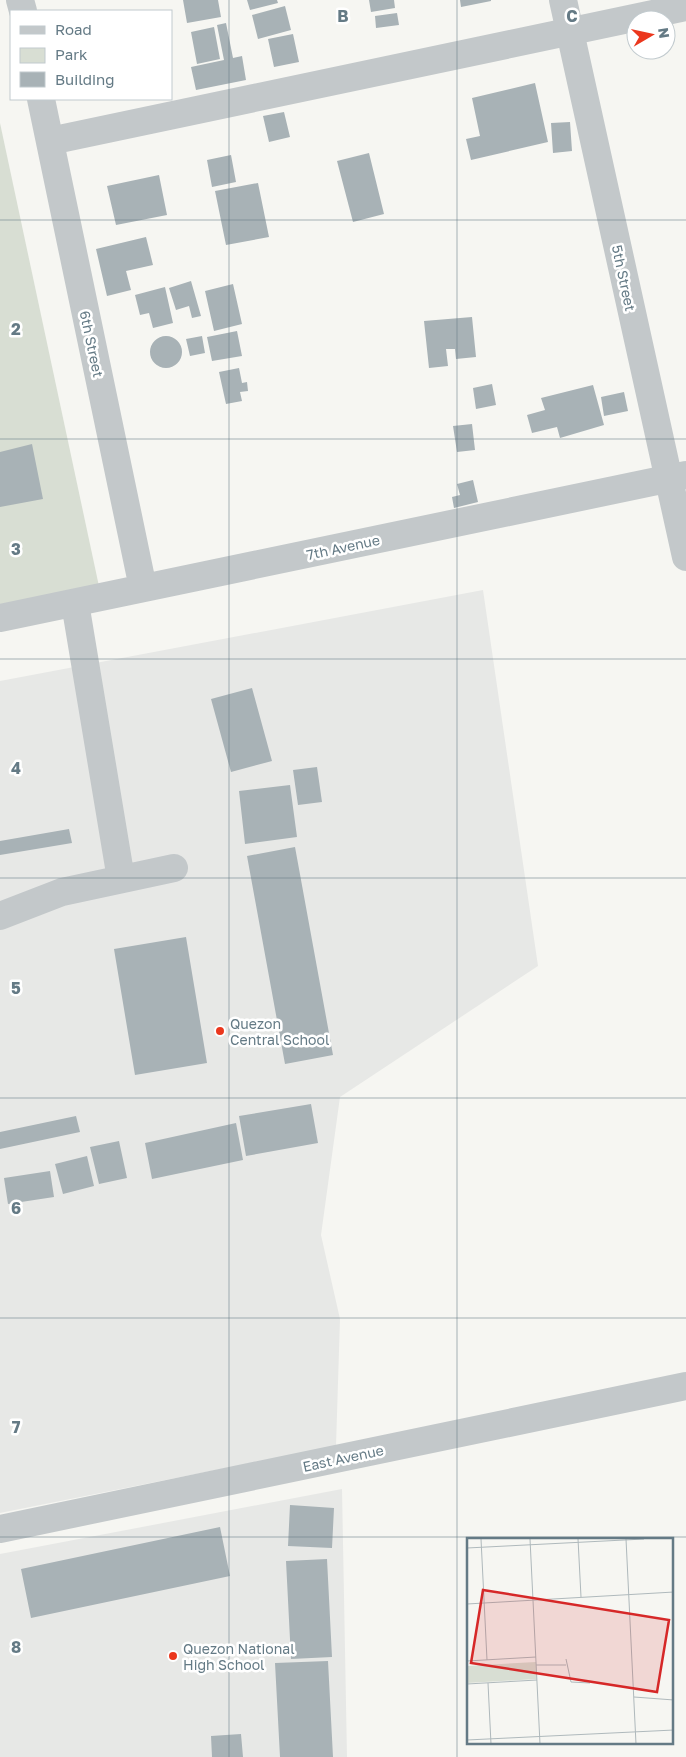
<svg xmlns="http://www.w3.org/2000/svg" width="686" height="1757" viewBox="0 0 686 1757" font-family="'Golos Text',sans-serif">
<style>
.built{fill:#e7e8e6}
.green{fill:#d8ded3}
.building{fill:#a8b2b6}
.lines{fill:none;stroke-linecap:round;stroke-linejoin:round}
.minor{stroke:#c3c8ca;stroke-width:28}
.grid{fill:none;stroke:#647a85;stroke-width:1;stroke-opacity:0.55}
.poi-dot{fill:#eb371d;stroke:#fff;stroke-width:2}
.labels{text-anchor:middle;dominant-baseline:central;stroke-width:5;stroke-linejoin:round;paint-order:stroke}
.street-label{font-size:14px;fill:#647a85;stroke:#fff}
.poi-label{font-size:14px;fill:#647a85;stroke:#fff;text-anchor:start}
.inset-road{fill:none;stroke:#afb9bc;stroke-width:1}
.view{fill:#d62828;fill-opacity:0.15;stroke:#d62828;stroke-width:2.5}
.inset-edge{fill:none;stroke:#647a85;stroke-width:2.5}
.grid-label{font-size:16px;text-anchor:middle;font-weight:bold;fill:#647a85;stroke:#fff;stroke-width:5;stroke-linejoin:round;paint-order:stroke}
</style>
<rect width="100%" height="100%" fill="#f6f6f2"/>
<path class="built" d="M483,590L538,966L340,1097L321,1235L340,1319L336,1446L0,1513V681Z
M342,1489L347,1757H0V1554Z"/>
<path class="green" d="M0,123L100,591L0,617Z"/>
<path class="building" d="M183,0H218L221,17L187,23Z
M247,0H277L278,3L250,10Z
M369,0H394L395,8L371,12Z
M460,0H491V1L461,7Z
M285,6L291,30L258,39L252,15Z
M397,13L399,25L376,28L375,16Z
M226,23L233,58L242,56L246,80L196,90L191,67L224,60L217,25Z
M214,27L220,59L197,64L191,32Z
M293,34L299,62L274,67L268,39Z
M535,83L548,142L471,160L466,139L480,136L472,98Z
M284,112L290,137L269,142L263,116Z
M570,122L572,151L553,153L551,123Z
M369,153L384,214L353,222L337,161Z
M231,155L236,182L212,187L207,160Z
M159,175L167,215L116,225L107,186Z
M258,183L269,237L226,245L215,191Z
M146,237L153,265L126,271L131,290L107,296L96,249Z
M191,281L201,316L192,318L189,306L176,310L169,288Z
M233,284L242,324L214,331L205,291Z
M165,287L173,323L153,328L149,313L140,315L135,295Z
M472,317L476,357L456,359L455,349H446L448,366L429,368L424,321Z
M237,331L242,356L212,361L207,337Z
M150 352a16 16 0 1 1 32 0a16 16 0 1 1-32 0Z
M202,336L205,353L190,356L186,339Z
M239,368L242,383L247,382L248,391L240,392L242,401L226,404L219,372Z
M492,384L496,405L476,409L473,388Z
M593,385L604,425L560,438L557,427L532,433L527,415L545,410L541,398Z
M624,392L628,411L604,416L601,397Z
M472,424L475,450L457,452L453,426Z
M32,444L43,499L0,507V452Z
M473,480L478,502L454,508L452,497L460,495L457,484Z
M252,688L272,761L231,772L211,699Z
M317,767L322,802L298,805L293,770Z
M290,785L297,837L245,844L239,791Z
M69,829L72,843L0,855V841Z
M295,847L333,1055L285,1064L247,856Z
M186,937L207,1063L135,1075L114,949Z
M311,1104L318,1143L246,1156L239,1116Z
M76,1116L80,1132L0,1149V1132Z
M236,1123L243,1160L152,1179L145,1143Z
M119,1141L127,1178L99,1184L90,1147Z
M87,1156L94,1186L63,1194L55,1164Z
M50,1171L54,1197L8,1204L4,1178Z
M290,1505L334,1508L332,1548L288,1546Z
M220,1527L230,1576L31,1618L21,1569Z
M327,1559L332,1657L291,1659L286,1561Z
M328,1661L333,1757H280L275,1663Z
M241,1734L243,1757H212L211,1736Z"/>
<g class="lines">
<path class="minor" d="M20,0L23,11
M563,0L686,557
M41,99L143,588
M50,141L686,7
M75,603L121,879
M0,618L686,475
M0,916L62,892L174,868
M0,1529L686,1386"/>
</g>
<path class="grid" d="M229,0V1757M457,0V1757M0,220H686M0,439H686M0,659H686M0,878H686M0,1098H686M0,1318H686M0,1537H686"/>
<g class="poi-dot">
<circle cx="220" cy="1031" r="5"/>
<circle cx="173" cy="1656" r="5"/>
</g>
<g class="labels">
<g class="street-label">
<text transform="translate(624 278) rotate(78)">5th Street</text>
<text transform="translate(92 344) rotate(78)">6th Street</text>
<text transform="translate(343 547) rotate(-12)">7th Avenue</text>
<text transform="translate(343 1458) rotate(-12)">East Avenue</text>
</g>
<g class="poi-label">
<text x="230" y="1023">Quezon<tspan x="230" dy="16">Central School</tspan></text>
<text x="183" y="1648">Quezon National<tspan x="183" dy="16">High School</tspan></text>
</g>
</g>
<g transform="translate(467 1538)">
<rect width="206" height="206" fill="#f6f6f2"/>
<path d="M69,124L70,141L0,145V128Z" fill="#d8ded3"/>
<path class="inset-road" d="M14,1L20,122M63,1L73,206M111,1L114,59M159,1L169,206M0,10L177,1M0,66L207,54M99,121L104,144L123,145M0,123L69,119M69,127H99M21,145L24,206M0,146L70,142M167,159L207,162M0,202L207,192"/>
<path class="view" d="M16,52L202,82L190,154L4,125Z"/>
<rect width="206" height="206" class="inset-edge"/>
</g>
<g class="grid-label">
<text x="343" y="22">B</text>
<text x="572" y="22">C</text>
<text x="16" y="335">2</text>
<text x="16" y="555">3</text>
<text x="16" y="774">4</text>
<text x="16" y="994">5</text>
<text x="16" y="1214">6</text>
<text x="16" y="1433">7</text>
<text x="16" y="1653">8</text>
</g>
<rect x="10" y="10" width="162" height="90" fill="#ffffff" stroke="#c1cace"/>
<rect x="20" y="26" width="25" height="8" fill="#c3c8ca" stroke="#c1cace"/>
<text x="55" y="35" font-size="15" fill="#647a85">Road</text>
<rect x="20" y="48" width="25" height="15" fill="#d8ded3" stroke="#c1cace"/>
<text x="55" y="60" font-size="15" fill="#647a85">Park</text>
<rect x="20" y="72" width="25" height="15" fill="#a8b2b6" stroke="#c1cace"/>
<text x="55" y="85" font-size="15" fill="#647a85">Building</text>
<g transform="translate(651 35) rotate(81)"><circle r="24" fill="#ffffff" stroke="#c1cace"/>
<path d="M0-4L9 19L0 12L-9 19Z" fill="#eb371d"/>
<text y="-8" font-size="14" font-weight="bold" text-anchor="middle" fill="#647a85">N</text>
</g>
</svg>
